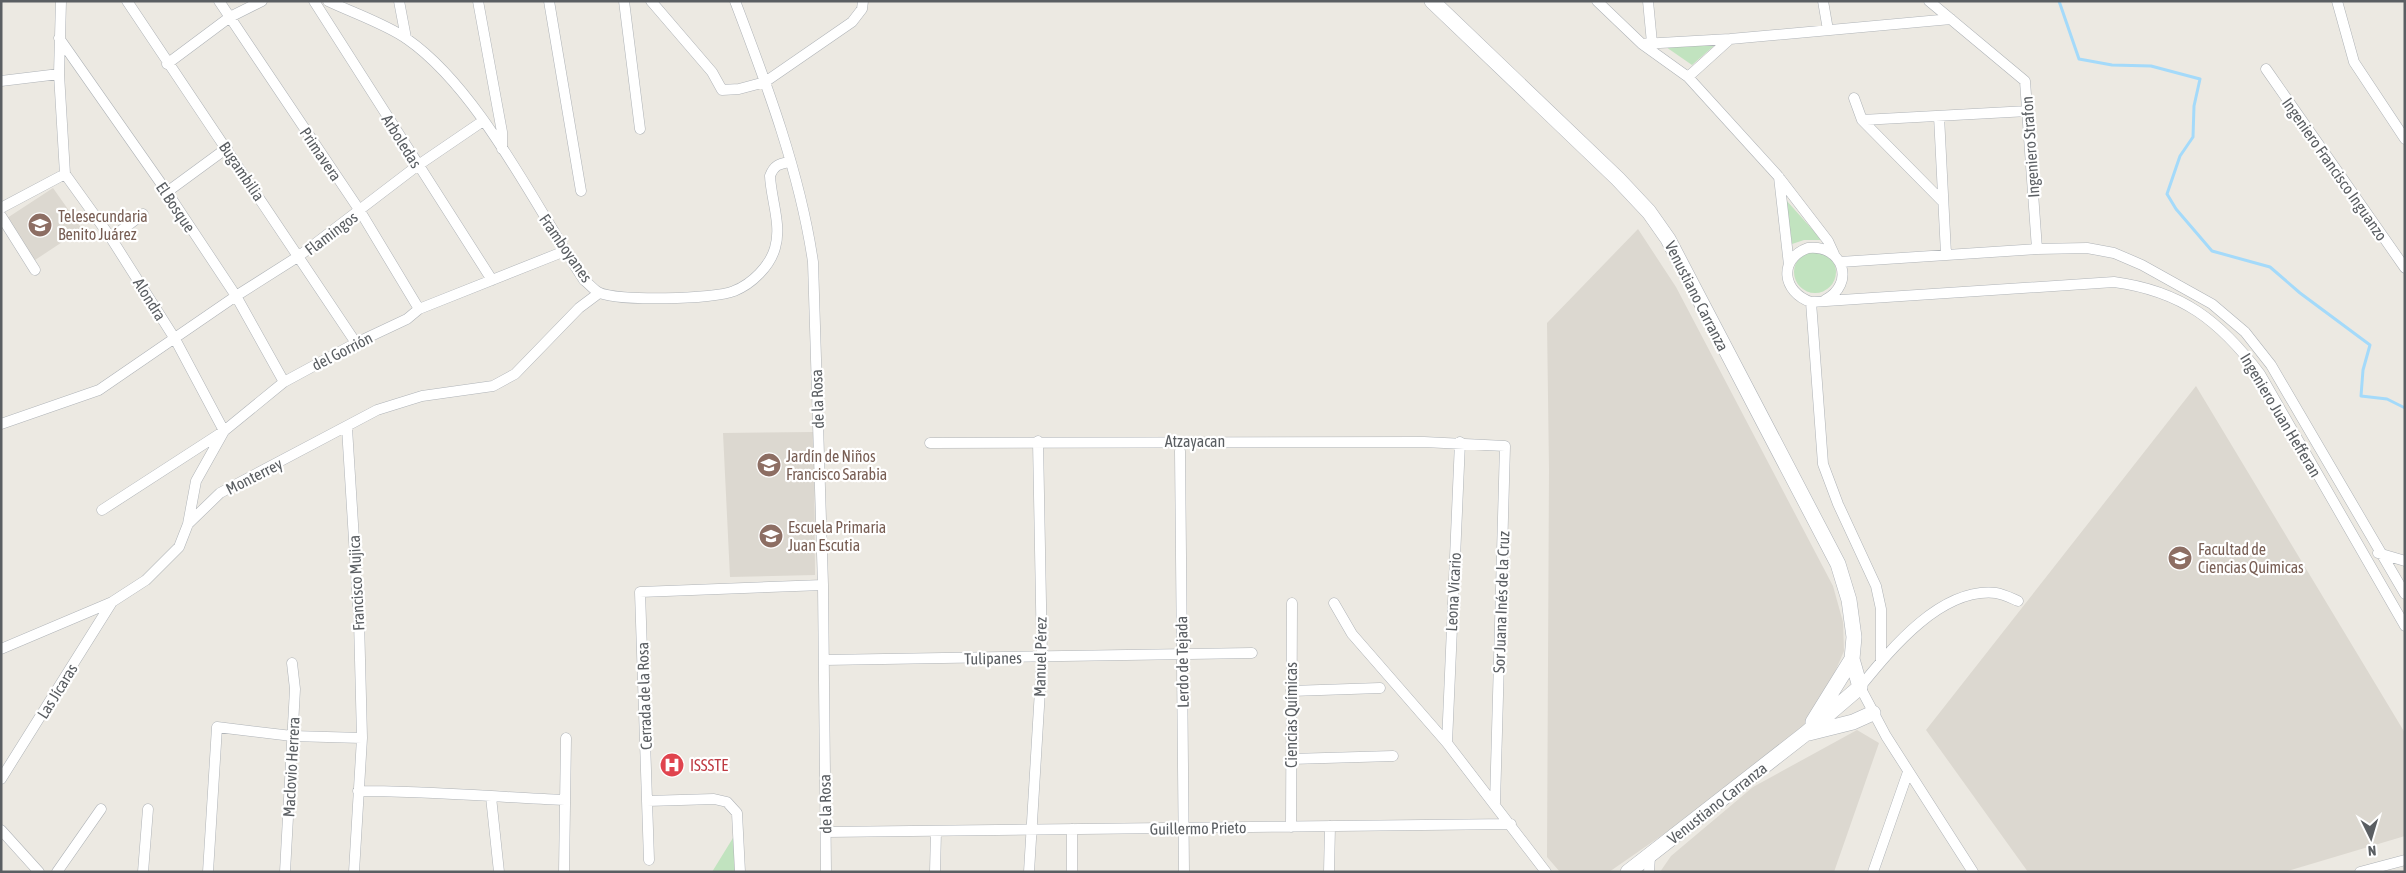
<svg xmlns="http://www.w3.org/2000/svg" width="2406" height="873" viewBox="0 0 2406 873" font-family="'Asap Condensed',sans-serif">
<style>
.education{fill:#dcd8d0}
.green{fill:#c1e3bf}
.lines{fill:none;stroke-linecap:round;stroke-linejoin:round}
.stream{stroke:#a4dafa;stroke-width:3}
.street-casing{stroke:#afb3b7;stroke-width:11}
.secondary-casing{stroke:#aeb2b7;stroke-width:16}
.street{stroke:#fff;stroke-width:10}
.secondary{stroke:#fff;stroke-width:15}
.labels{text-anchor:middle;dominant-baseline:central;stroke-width:4.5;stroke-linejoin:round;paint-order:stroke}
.street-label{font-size:16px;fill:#5a5e62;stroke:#fff}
.education-label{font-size:16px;fill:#785e54;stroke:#fff;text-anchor:start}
.health-label{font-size:16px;fill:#be3a42;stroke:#fff;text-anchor:start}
</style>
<rect width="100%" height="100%" fill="#ece9e2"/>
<path class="education" d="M53,188L82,229L32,262L1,227V222Z
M1638,229L1676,287L1833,586L1843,622L1844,651L1828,688L1808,720L1782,752L1609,872H1560L1547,857L1549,470L1547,323Z
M2196,386L2405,733V836L2284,872H2028L1926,730Z
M814,432L815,575L730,577L723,433Z
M1857,730L1879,743L1834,872H1660L1671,856L1753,787Z"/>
<path class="green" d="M1716,44L1692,65L1666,47Z
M1786,200L1820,238V240H1804L1792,244Z
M1794 272a21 21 0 1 1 42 0a21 21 0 1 1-42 0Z
M736,833L735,872H712Z"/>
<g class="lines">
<path class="stream" d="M2059,1L2079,59L2112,65L2151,66L2200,79L2194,106L2193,137L2180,156L2167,194L2176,209L2212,251L2270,267L2300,293L2370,345L2363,370L2361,396L2387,399L2405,408"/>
<defs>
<path id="street" d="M61,1L59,74L65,174
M127,1L356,343
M219,1L360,211L419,309
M314,1L492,280
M328,1C351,12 388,25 407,39C479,89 535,206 584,280C588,283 593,289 598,292C615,302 716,299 734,291C752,284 770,266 775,248C782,226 771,199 770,176C774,165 779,164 789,162
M399,1L406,38
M478,1L502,132V149
M549,1L581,191
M624,1L640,129
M651,1L712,72L722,90L739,89L765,82L852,22L862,9L863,1
M735,1C767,85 800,173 813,262L823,585L826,872
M1597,1L1642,44L1688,77L1778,176L1828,241L1834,254
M1648,1L1652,43
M1823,1L1828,30
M1929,1L2025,81L2037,249
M2337,1L2354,62L2405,139
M59,38L167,192L236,296L284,382
M1642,44L1730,39L1951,19
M167,64L230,17L262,1
M2266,69L2405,268
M1688,77L1730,39
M1,81L59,74
M1854,98L1862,120L1943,202
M1939,116L1946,254
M1862,120L2028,111
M65,174L111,238L175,339L224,431L102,510
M1779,177L1789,265
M167,192L227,148
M1,208L65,174
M1,216L35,270
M111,238L143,214
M1840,262L2037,249L2087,248L2114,253L2142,265L2212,304L2245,332L2271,365L2405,594
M1825,300C1856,284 1843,244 1808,248C1778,259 1782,292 1811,302L2114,282C2182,291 2220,321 2260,374L2405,626
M1811,302L1823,464L1838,504L1876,586L1881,609V661
M1,424L99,390L236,296L299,256L417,166L483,121
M347,428L359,620L362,738L354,872
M930,443L1424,442L1505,446L1495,803
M1180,451L1184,872
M188,524L196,481L224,431L284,382L356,343L407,319L419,309L565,251
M2378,553L2405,561
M1334,603L1352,634L1447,743L1546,872
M1,649L112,602L146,580L179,547L188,524L220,493L377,410L422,396L493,386L515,374L579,308L599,293
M824,660L1252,653
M1291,691L1380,688
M1447,743L1460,442
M1291,759L1393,756
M1,779L112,602
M358,791C427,791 496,797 565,800
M491,797L499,872
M647,801L714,799L727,802L737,813L740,872
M1291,827L1292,603
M1072,829V872
M1,830L39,872
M826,832L1511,824
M649,860L640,592L823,585
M57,872L101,809
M143,872L148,809
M208,872L217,727L292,736L362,738
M285,872L295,689L292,663
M564,872L566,738
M935,872L936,831
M1029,872L1042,657L1038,441
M1329,872L1330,826
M1649,872L1650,856
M1873,872L1908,772
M1973,872L1886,736L1860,687C1891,649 1941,587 1996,593C2003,594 2011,598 2018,601
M2360,872L2405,860"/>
<path id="secondary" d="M1432,1L1618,179L1649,212L1668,239L1838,564L1849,600L1854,637L1852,659L1860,687L1805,734L1628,872
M1813,722L1852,659
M1809,733L1853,722L1873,713"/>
</defs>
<use href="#street" class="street-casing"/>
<use href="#secondary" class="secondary-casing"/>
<use href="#street" class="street"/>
<use href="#secondary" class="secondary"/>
</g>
<defs>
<symbol id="school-disc" viewBox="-11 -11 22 22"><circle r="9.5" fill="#8d6e63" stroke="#fff"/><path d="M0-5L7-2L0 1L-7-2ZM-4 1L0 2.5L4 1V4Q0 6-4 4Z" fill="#fff"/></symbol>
<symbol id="university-disc" viewBox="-11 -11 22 22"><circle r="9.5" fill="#8d6e63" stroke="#fff"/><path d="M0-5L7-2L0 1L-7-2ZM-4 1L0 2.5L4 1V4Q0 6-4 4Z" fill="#fff"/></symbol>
<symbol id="hospital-disc" viewBox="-11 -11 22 22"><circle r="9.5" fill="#e0444e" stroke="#fff"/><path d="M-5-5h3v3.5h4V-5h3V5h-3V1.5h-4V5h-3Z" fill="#fff"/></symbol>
</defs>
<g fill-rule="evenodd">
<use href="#school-disc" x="26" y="211" width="28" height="28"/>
<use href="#school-disc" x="755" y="451" width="28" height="28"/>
<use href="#school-disc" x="757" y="522" width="28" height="28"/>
<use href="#university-disc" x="2166" y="544" width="28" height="28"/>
<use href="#hospital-disc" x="658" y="751" width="28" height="28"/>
</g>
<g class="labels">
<g class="street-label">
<text transform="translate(402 141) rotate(58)">Arboledas</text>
<text transform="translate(2030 147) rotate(-94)">Ingeniero Strafon</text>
<text transform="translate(321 154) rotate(56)">Primavera</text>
<text transform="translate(2335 169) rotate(55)">Ingeniero Francisco Inguanzo</text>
<text transform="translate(242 171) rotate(56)">Bugambilia</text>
<text transform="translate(176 207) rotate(56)">El Bosque</text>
<text transform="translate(331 233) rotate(-37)">Flamingos</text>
<text transform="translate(566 248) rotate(55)">Framboyanes</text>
<text transform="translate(1697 296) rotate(63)">Venustiano Carranza</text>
<text transform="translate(150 299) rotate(58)">Alondra</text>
<text transform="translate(342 351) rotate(-27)">del Gorrión</text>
<text transform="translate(817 399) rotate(-92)">de la Rosa</text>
<text transform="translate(2281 415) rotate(59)">Ingeniero Juan Hefferan</text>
<text x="1195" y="441">Atzayacan</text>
<text transform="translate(254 476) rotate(-27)">Monterrey</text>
<text transform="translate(356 583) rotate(-93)">Francisco Mujica</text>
<text transform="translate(1453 592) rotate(-87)">Leona Vicario</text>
<text transform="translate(1501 602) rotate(-88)">Sor Juana Inés de la Cruz</text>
<text transform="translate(1040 657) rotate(-89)">Manuel Pérez</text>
<text transform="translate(993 658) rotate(-1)">Tulipanes</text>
<text transform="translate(1182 662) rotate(-91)">Lerdo de Tejada</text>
<text transform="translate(57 691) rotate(-58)">Las Jícaras</text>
<text transform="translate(644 696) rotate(-92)">Cerrada de la Rosa</text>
<text transform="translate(1291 715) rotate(-90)">Ciencias Químicas</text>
<text transform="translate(291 767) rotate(-87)">Maclovio Herrera</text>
<text transform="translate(1717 803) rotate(-38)">Venustiano Carranza</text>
<text transform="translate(825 804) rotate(-91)">de la Rosa</text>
<text transform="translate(1198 828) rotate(-1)">Guillermo Prieto</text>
</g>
<g class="education-label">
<text x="58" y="216">Telesecundaria<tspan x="58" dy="18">Benito Juárez</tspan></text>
<text x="786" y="456">Jardín de Niños<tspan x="786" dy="18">Francisco Sarabia</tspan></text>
<text x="788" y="527">Escuela Primaria<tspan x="788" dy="18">Juan Escutia</tspan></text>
<text x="2198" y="549">Facultad de<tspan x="2198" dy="18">Ciencias Quimicas</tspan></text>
</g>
<g class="health-label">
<text x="690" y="765">ISSSTE</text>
</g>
</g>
<rect width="2406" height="873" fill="none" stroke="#5a5e62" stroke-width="5"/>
<g transform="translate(2371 838) rotate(175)" stroke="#ffffff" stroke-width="4" paint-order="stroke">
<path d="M0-4L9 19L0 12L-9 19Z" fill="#5a5e62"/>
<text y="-8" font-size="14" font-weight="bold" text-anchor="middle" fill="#5a5e62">N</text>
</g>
</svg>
